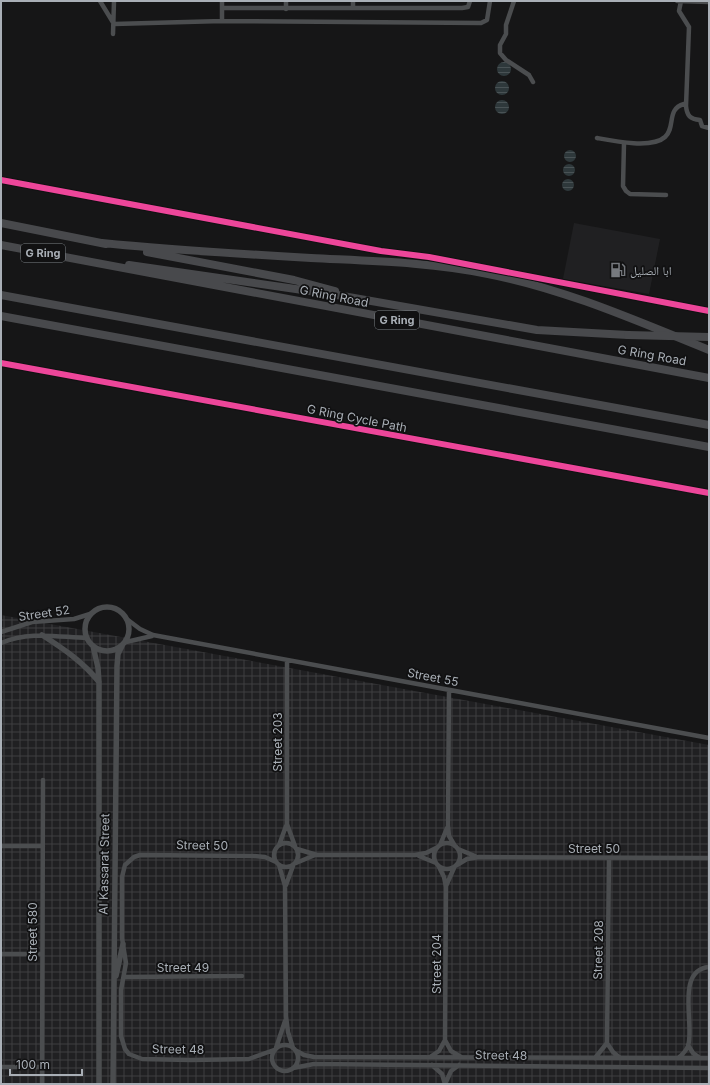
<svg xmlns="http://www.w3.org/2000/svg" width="710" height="1085" viewBox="0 0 710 1085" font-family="Inter,'Noto Naskh Arabic',sans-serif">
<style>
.built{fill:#202022}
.industrial{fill:url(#industrial-grid)}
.water{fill:url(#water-rules)}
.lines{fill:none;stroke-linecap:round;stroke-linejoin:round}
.minor{stroke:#4b4d4f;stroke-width:4.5}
.tertiary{stroke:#4b4d4f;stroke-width:5.5}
.motorway{stroke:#48494c;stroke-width:8}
.motorway-bridge{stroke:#48494c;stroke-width:8}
.cycleway-casing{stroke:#111112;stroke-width:8}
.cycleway{stroke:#ed469a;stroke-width:6}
.labels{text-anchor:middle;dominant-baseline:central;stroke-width:3.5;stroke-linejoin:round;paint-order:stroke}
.shield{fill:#111112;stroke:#7b8085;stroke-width:1}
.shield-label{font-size:11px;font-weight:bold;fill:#a9afb6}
.poi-label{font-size:12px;fill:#a9afb6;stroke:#111112;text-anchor:start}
.street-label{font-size:12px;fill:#a9afb6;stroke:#111112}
</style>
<defs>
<pattern id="industrial-grid" width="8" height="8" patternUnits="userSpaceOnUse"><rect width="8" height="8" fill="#202022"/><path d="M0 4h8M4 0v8" fill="none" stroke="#3e3e40"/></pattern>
<pattern id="water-rules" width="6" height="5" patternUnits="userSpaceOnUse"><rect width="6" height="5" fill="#2e383b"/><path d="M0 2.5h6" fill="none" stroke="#495255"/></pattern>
</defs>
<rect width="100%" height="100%" fill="#161617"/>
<path class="built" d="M574,223L660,239L649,294L563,279Z"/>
<path class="industrial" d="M1,615L709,745V1084H1Z"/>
<path class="water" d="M497 69a7 7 0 1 1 14 0a7 7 0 1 1-14 0Z
M495 88a7 7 0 1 1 14 0a7 7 0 1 1-14 0Z
M495 107a7 7 0 1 1 14 0a7 7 0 1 1-14 0Z
M564 156a6 6 0 1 1 12 0a6 6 0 1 1-12 0Z
M563 170a6 6 0 1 1 12 0a6 6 0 1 1-12 0Z
M562 185a6 6 0 1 1 12 0a6 6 0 1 1-12 0Z"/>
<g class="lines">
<path class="minor" d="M100,1L114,24L222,21L481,23L487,20L490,1
M286,1V9
M353,1V8
M514,1L506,25V34L500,45V53L506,60L529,75L533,82
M677,1L709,2
M681,1L679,11L689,27L686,106
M222,8H462L468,7L470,1
M222,21V1
M113,34L114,1
M597,138C613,141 652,149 665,137C676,127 666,109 684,104L686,106C687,116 690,119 700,120L702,126L709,128
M624,143L623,186L626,191L630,194L666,195
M128,620L140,629L153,635L709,738
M1,632L32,622L74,619L90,614
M126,642L152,636
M1,643C30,631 57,637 87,638
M287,660V824L295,846
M449,690L448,825L449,836L455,846
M274 855a12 12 0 1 1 24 0a12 12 0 1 1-24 0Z
M434 856a13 13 0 1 1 26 0a13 13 0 1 1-26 0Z
M279,845L286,826
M440,845L447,828
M1,846H43
M297,849L317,855H415L426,853L436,848
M458,849L475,856
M419,856L436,863
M296,863L315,855
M279,865L285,886L286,1016L288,1032L293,1048
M457,865L467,859L479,857L709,858
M286,885L293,866
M446,886L454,868
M1,954H42
M124,977L242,976
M445,1040L451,1051L461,1057
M607,1043L613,1052L620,1058
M272 1058a13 13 0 1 1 26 0a13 13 0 1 1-26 0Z
M688,1045L693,1053L700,1058
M276,1048L285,1021
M274,1050L249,1059L191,1060L142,1059L129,1054L125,1049L121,1036V990L126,963L122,938V877L125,865L134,857L140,855L253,856L265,857L276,862
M295,1050L304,1055L314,1057L709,1058
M430,1057L439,1051L445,1040L446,887L444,877L439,867
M595,1058L607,1043L609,858
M678,1058C682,1055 686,1051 688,1046C695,1026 675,970 709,967
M432,1065L442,1074L445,1084
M1,1067H42
M293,1068L314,1064L709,1068
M446,1082L451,1071L459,1065
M42,1084L43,780"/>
<path class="tertiary" d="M85 629a22 22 0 1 1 44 0a22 22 0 1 1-44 0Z
M42,635C64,649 83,662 99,682
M93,646L98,668L99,682V1084
M116,976L123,944
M113,1084L117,666L118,654L122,646"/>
<path class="motorway" d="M1,223L106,244
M102,243C172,250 241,254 311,258C370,261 430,262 488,274C565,289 637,321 709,350
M1,245L709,378
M147,252L294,280L335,291
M129,265L337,295L537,330L628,335
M1,295L709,425
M1,316L709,447"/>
<path class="motorway-bridge" d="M628,335L709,337"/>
<defs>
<path id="cycleway" d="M1,180L381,251L429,257L709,311
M1,363L709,493"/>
</defs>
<use href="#cycleway" class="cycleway-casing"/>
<use href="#cycleway" class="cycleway"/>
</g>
<defs>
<symbol id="fuel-bare" viewBox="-9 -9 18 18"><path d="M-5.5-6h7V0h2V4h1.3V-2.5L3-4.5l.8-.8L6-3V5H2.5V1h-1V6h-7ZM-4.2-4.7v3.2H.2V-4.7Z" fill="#76797e" stroke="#111112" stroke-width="2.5" paint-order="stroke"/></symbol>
</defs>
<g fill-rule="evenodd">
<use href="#fuel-bare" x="607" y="259" width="22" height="22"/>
</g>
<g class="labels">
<g class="shield">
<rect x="21" y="244" width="44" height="18" rx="3"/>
<rect x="375" y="311" width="44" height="18" rx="3"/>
</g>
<g class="shield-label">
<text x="43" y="253">G Ring</text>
<text x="397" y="320">G Ring</text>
</g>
<g class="poi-label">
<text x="630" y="270">ابا الصليل</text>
</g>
<g class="street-label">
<text transform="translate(334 296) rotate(11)">G Ring Road</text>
<text transform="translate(652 355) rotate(10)">G Ring Road</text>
<text transform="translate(357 418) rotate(11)">G Ring Cycle Path</text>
<text transform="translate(44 613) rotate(-8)">Street 52</text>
<text transform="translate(433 677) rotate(11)">Street 55</text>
<text transform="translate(277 742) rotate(-90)">Street 203</text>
<text transform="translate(202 845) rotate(1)">Street 50</text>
<text x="594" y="848">Street 50</text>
<text transform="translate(104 864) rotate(-89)">Al Kassarat Street</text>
<text transform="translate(32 932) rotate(-90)">Street 580</text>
<text transform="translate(598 950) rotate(-89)">Street 208</text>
<text transform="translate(436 964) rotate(-90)">Street 204</text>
<text x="183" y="967">Street 49</text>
<text transform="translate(178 1049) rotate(1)">Street 48</text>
<text transform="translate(501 1055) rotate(1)">Street 48</text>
</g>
</g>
<rect width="710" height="1085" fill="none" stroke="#a9afb6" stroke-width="4"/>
<path d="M10 1069v6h72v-6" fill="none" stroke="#a9afb6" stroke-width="2"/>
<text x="16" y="1069" font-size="12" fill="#a9afb6" stroke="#111112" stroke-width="3" paint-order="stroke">100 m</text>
</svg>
